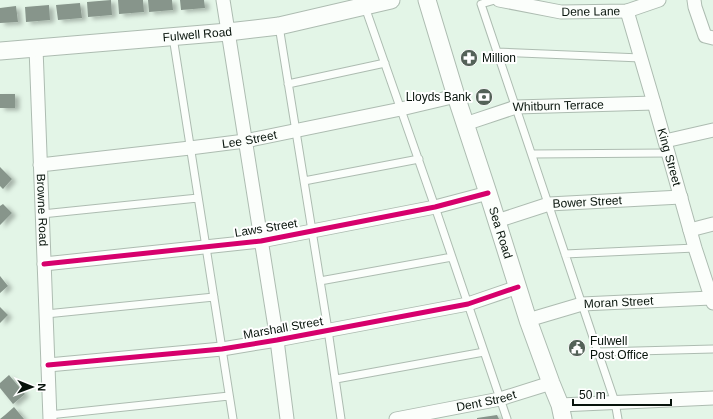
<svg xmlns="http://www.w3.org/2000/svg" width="713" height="419" viewBox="0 0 713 419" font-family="Arial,sans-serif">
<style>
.building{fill:#87958b;filter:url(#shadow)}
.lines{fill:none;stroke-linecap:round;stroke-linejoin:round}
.service-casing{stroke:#adbcb1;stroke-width:9}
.minor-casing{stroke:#adbcb1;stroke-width:15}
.tertiary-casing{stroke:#adbcb1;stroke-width:19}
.service{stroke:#fbfefb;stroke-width:7}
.minor{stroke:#fbfefb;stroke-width:13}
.tertiary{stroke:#fbfefb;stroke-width:17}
.cycleway-casing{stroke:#fff;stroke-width:8}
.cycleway{stroke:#d6006c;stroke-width:5}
.labels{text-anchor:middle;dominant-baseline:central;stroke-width:4;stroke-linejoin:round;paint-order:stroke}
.street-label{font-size:12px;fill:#07130b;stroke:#fff}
.poi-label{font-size:12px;fill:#07130b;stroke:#fff;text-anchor:start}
</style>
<defs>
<filter id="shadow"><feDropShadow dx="4.5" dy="2.5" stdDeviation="2" flood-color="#0004"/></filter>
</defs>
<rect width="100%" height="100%" fill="#e3f5e7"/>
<path class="building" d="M111,0L112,15L88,17L87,2Z
M118,0H143L144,12L119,14Z
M148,0H172L173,10L149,12Z
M180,0H204L205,8L181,10Z
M80,3L82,18L58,20L56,5Z
M49,5L50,20L26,22L25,7Z
M16,6L18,22L0,23V8Z
M0,94H15V108H0Z
M0,167L12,179L3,189L0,186Z
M3,204L12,213L0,225V206Z
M0,276L8,286L0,293Z
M0,307L8,315L0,323Z
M9,375L25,394L13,404L0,388V383Z
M14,407L24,419H0L5,415Z
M497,415L499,419H477V418Z"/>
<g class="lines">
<defs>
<path id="service" d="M495,0L481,4L598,352L615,402L618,419
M365,7L435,207L507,419
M279,26L328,330L341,419
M173,37L233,419
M497,52L641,58
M288,84L385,63
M532,154L668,153
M304,181L419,159
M42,214L198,198
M565,254L695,248
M320,281L452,257
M46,314L214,297
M598,352L713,349
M336,379L484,352
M49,415L229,396"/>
<g id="minor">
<path d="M223,0L277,340L287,419"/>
<path id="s1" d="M499,0L561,12L627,11L659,0"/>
<path d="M694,0L695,7L705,36L713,38"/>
<path id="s2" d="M627,11L654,103L695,248L713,303"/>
<path id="s3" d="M36,48L50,419"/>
<path id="s4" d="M465,124L516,107L654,103"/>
<path d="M665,141L713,130"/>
<path id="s5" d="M40,165L190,148L245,141L401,109L456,96"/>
<path id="s6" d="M497,221L549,204L681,197"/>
<path d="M690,230L713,224"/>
<path d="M44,264L261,241L435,207L488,193"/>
<path id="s7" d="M528,320L582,304L711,298"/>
<path d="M48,365L222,349L277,340L468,304L518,287"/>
<path d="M560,405L713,398"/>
<path id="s8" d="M396,419L500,399L551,383"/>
</g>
<g id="tertiary">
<path id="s9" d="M427,0L456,96L488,193L528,320L551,383L560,405L563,419"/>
<path id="s10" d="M0,51L228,32L279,26L391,0"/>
</g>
</defs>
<use href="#service" class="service-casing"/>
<use href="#minor" class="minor-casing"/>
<use href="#tertiary" class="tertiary-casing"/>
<use href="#service" class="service"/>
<use href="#minor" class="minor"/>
<use href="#tertiary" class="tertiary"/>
<defs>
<path id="cycleway" d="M44,264L261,241L435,207L488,193
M48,365L222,349L277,340L468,304L518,287"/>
</defs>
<use href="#cycleway" class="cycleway-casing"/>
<use href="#cycleway" class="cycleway"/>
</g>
<defs>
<symbol id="pharmacy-disc" viewBox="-11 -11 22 22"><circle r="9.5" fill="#546258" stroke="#fff"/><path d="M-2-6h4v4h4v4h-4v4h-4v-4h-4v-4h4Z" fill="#fff"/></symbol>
<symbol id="bank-disc" viewBox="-11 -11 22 22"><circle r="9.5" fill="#546258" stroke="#fff"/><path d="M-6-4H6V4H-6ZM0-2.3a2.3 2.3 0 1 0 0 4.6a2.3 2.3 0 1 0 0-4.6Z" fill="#fff"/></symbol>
<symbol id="civic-disc" viewBox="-11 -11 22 22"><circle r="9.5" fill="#546258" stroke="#fff"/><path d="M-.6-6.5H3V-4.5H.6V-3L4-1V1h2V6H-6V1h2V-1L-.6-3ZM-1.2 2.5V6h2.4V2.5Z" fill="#fff"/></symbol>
</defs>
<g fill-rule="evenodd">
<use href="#pharmacy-disc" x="459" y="48" width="20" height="20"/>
<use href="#bank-disc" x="474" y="87" width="20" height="20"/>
<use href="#civic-disc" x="567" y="338" width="20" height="20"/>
</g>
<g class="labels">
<g class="street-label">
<text stroke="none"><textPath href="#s1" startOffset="93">Dene Lane</textPath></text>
<text stroke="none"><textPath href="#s10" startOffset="198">Fulwell Road</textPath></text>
<text stroke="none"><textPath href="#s4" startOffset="96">Whitburn Terrace</textPath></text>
<text stroke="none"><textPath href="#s5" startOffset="211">Lee Street</textPath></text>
<text stroke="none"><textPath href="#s2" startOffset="152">King Street</textPath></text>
<text stroke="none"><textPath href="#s6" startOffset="93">Bower Street</textPath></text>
<text stroke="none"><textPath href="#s3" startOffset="162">Browne Road</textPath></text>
<text transform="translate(266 228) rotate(-9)">Laws Street</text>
<text stroke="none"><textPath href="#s9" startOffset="244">Sea Road</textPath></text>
<text stroke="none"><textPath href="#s7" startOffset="93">Moran Street</textPath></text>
<text transform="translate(283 328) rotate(-10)">Marshall Street</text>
<text stroke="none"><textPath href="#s8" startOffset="92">Dent Street</textPath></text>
</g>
<g class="poi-label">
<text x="482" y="58">Million</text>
<text x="471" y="97" text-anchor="end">Lloyds Bank</text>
<text x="590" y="341">Fulwell<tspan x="590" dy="14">Post Office</tspan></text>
</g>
</g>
<g transform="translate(32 387) rotate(91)" stroke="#ffffff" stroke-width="3" paint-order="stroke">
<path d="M0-3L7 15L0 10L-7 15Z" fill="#07130b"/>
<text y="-6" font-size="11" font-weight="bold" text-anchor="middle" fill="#07130b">N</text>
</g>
<path d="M573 399v6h98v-6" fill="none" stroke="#07130b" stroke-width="2"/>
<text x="579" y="399" font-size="12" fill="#07130b" stroke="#ffffff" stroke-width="3" paint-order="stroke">50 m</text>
</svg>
